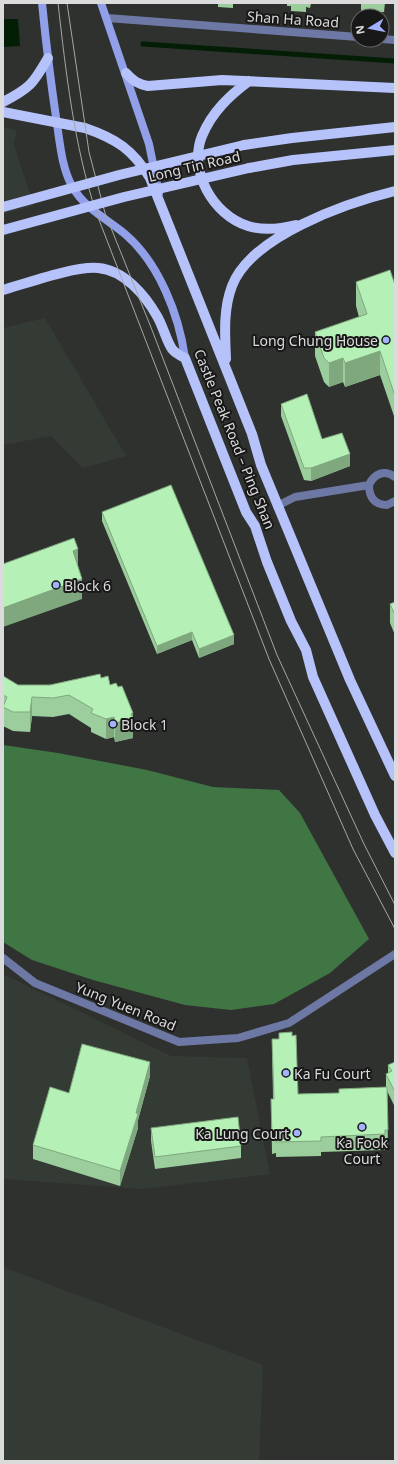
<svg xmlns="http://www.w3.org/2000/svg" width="398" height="1464" viewBox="0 0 398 1464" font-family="'Noto Sans',sans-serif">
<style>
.built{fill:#343b34}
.forest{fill:#407643}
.water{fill:#031e05}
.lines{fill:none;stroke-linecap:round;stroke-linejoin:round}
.stream{stroke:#031e05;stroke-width:5}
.pedestrian{stroke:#6e78a5;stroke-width:8}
.minor{stroke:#6e78a5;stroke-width:8}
.secondary{stroke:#91a0e8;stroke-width:8}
.primary{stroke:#b6c2fa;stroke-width:10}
.tram{stroke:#a5a6a5;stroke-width:1}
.primary-bridge{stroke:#b6c2fa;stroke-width:10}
.wall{fill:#9cce9d}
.shaded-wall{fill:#7fa87f}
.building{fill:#b5f0b6;stroke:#7fa87f}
.poi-dot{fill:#a3b2fd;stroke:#181818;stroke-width:1.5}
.labels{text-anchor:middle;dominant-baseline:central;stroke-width:4;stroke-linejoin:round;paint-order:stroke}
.street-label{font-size:14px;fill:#dadbda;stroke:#181818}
.poi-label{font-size:14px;fill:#dadbda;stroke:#181818;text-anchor:start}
</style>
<rect width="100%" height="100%" fill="#2f312f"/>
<path class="built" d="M3,127L17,130L14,145L34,206L3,214Z
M45,318L126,456L83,468L51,436L3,445V328Z
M3,974L171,1056L247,1058L270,1174L142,1189L3,1179Z
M3,1267L263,1365L259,1461H3Z"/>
<path class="forest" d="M3,745L58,753L147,770L213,787L279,790L300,813L369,939L330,973L274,1004L231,1010L185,1005L93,980L32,960L3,942Z"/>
<path class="water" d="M3,19H18L20,46L3,47Z"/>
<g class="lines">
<path class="stream" d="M143,44L395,61"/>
<path class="pedestrian" d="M107,18L358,37
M382,39L395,40"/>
<path class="minor" d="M395,477C384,469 374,474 369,485C369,498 375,505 387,505L395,501
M277,506L295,497L369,485
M3,958L35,983L179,1042L238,1038L289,1023L395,954"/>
<path class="secondary" d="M42,3C46,43 51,84 57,124C60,144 62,168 72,186C84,208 107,219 125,234C159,263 179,315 185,358
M101,3L149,144L159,193"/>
<path class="primary" d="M126,73C133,81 138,84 148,86L222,80L395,88
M249,81C229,96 212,112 202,136C188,171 213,215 248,226C264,231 280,229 296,225
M3,102C30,88 33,84 48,58
M3,112L85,128C117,139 133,150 150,178L252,434L261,465L350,680L395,776
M244,145L292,138L395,127
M249,168L293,160L395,150
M3,290C27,283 75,266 98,268C124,270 145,295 157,316C163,326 166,340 172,349C175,353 181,356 185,358L246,512L255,526L267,562L291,621L306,650L313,677L375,815L395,853
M226,359C225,334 223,310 232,286C251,236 346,203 395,191"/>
<path class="tram" d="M58,3C66,73 74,145 96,212L269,659L353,849L395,929
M67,3L89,152L105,213L152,330L277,655L364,844L395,905"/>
<path class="primary-bridge" d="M3,207L119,175L244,145
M3,230L124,197L249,168"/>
</g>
<path class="wall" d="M218,3H233V8L218,7Z
M287,3H311L310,8L306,7V12L291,11V6H287Z
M361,3H385L384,12H380V16H365V11H361Z
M356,282L395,285V419L380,375L345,387L343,382L329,387L324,382L315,356V332L359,317L356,306Z
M281,404L322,439L350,466L311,481L304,480L281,416Z
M102,512L234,644L199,658L192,640L157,654L102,521Z
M395,602V635L390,623V604Z
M3,676L18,685H50L101,678L110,685L133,733V738L115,742L114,737L106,739L91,732V728L69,714L53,717L32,716L30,732L13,731L3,726Z
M272,1039L298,1094L339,1093L386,1087V1074L388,1073V1065L395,1062L394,1105L387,1091L388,1146H385V1150L321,1152V1156L276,1157V1153L272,1154L271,1099H273Z
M150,1076L138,1120V1128L120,1186L33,1159V1145L69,1093Z
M151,1128L241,1146V1158L155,1169L151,1141Z"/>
<path class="shaded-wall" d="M380,351V375L345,387V363Z
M343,358V382L329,387V363Z
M350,454V466L311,481V468Z
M78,549V569L73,551Z
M82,579V599L3,627V608Z
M192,632V640L157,654V646Z
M234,635V644L199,658V649Z
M32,697V716L30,732V712Z
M133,713V738L115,742V723L131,714Z
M114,717V737L106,739V719Z
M150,1062V1076L138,1120V1128L120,1186V1171Z
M395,1089V1105H394V1090Z"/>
<path class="building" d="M390,270L395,285V396L380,351L345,363L343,358L329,363L324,358L315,332L367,314L356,282Z
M307,394L322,439L342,433L350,454L311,468H304L281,404Z
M171,485L234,635L199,649L192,632L157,646L102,512Z
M74,538L78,549L73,551L82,579L3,608V564Z
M395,602V615L390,604Z
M100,674L101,678L108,676L110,685L116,683L118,687L122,686L133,713L131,714L133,718L115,723L114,717L106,719L91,713L93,709L69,695L53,698L32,697L30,712H13L3,707L7,697L3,695V676L18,685H50Z
M292,1032V1036L296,1035L298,1094L339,1093V1089L387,1087L388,1130H385V1134L321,1137V1141L276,1142V1138H272L271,1099H274L272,1039H279V1033Z
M82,1044L150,1062L136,1113L138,1114L120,1171L33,1145L50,1087L69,1093Z
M395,1062V1089L394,1090L386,1074L392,1071L388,1065Z
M238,1117L241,1146L155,1157L151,1128Z"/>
<g class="poi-dot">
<circle cx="386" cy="340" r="4"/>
<circle cx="56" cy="585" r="4"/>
<circle cx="113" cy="724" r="4"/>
<circle cx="286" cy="1073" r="4"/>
<circle cx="362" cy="1127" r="4"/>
<circle cx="297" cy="1133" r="4"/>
</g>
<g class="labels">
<g class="street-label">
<text transform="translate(293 19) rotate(4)">Shan Ha Road</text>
<text transform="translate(194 166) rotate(-13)">Long Tin Road</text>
<text transform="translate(235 439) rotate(68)">Castle Peak Road – Ping Shan</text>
<text transform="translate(126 1006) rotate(22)">Yung Yuen Road</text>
</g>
<g class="poi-label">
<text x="378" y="340" text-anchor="end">Long Chung House</text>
<text x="64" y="585">Block 6</text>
<text x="121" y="724">Block 1</text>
<text x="294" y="1073">Ka Fu Court</text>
<text x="289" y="1133" text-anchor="end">Ka Lung Court</text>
<text x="362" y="1142" text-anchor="middle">Ka Fook<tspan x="362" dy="16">Court</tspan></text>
</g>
</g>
<rect width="398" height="1464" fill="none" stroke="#dadbda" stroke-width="8"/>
<g transform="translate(370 28) rotate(260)"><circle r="19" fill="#181818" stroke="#666666"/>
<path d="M0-3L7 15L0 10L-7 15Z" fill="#a3b2fd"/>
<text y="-6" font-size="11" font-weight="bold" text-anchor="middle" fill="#dadbda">N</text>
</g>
</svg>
